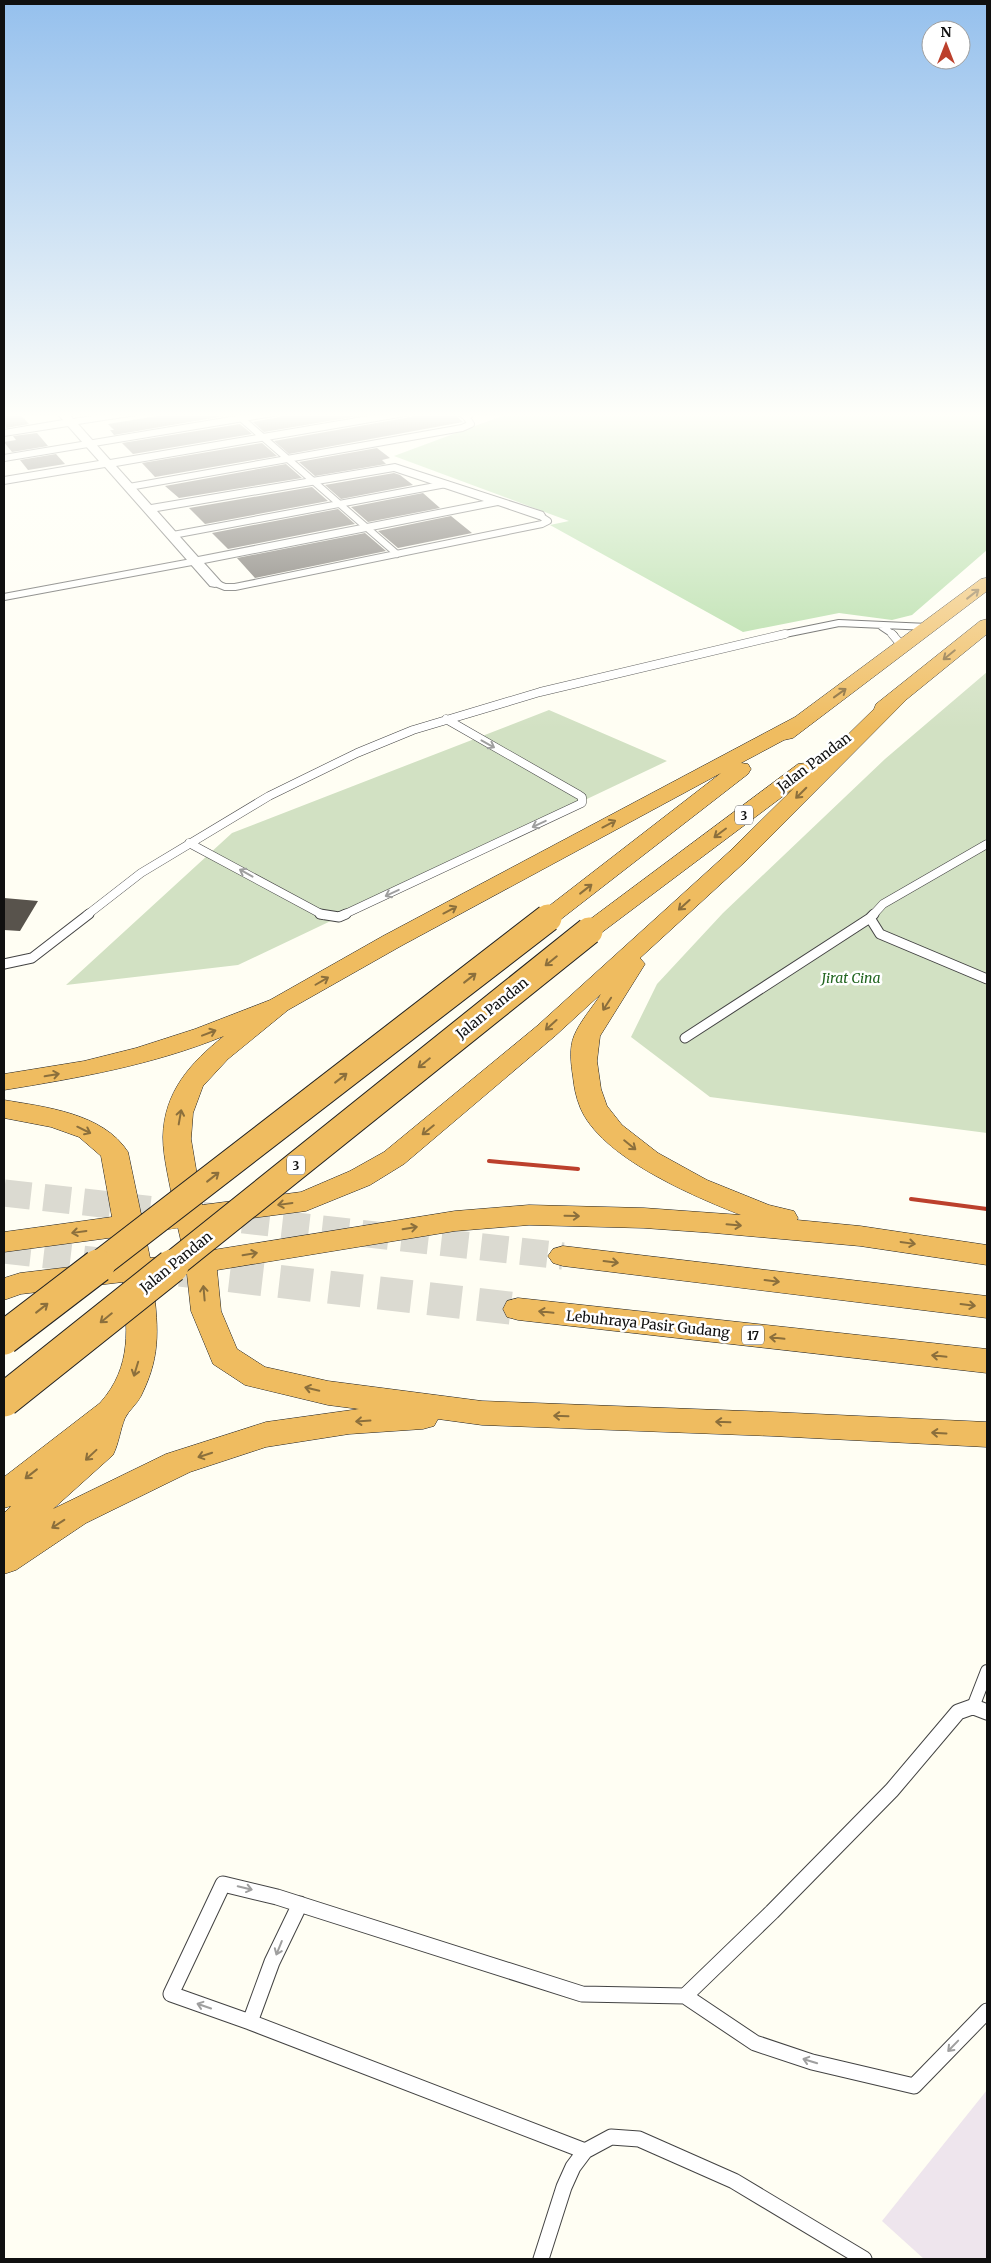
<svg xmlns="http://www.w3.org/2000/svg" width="991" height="2263" viewBox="0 0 991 2263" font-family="Merriweather,serif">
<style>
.industrial{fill:#eee5ed}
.forest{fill:#acd99d}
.cemetery{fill:#d2e1c3}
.building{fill:#58534c}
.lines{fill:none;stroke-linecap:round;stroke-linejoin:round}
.highway-tunnel-far1{stroke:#dbdad1;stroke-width:27;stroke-dasharray:27 13;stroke-linecap:butt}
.highway-tunnel{stroke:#dbdad1;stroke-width:33;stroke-dasharray:33 17;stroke-linecap:butt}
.lane-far4-casing{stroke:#434343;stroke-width:8}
.lane-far3-casing{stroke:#434343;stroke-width:9}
.lane-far2-casing{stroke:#434343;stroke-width:11}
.lane-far1-casing{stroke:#434343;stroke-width:14}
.lane-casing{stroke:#434343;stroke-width:17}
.street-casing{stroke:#434343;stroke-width:2}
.highway-casing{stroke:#212121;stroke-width:1}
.lane-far4{stroke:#fff;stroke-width:6}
.lane-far3{stroke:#fff;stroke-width:8}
.lane-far2{stroke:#fff;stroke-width:9}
.lane-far1{stroke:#fff;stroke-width:12}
.lane{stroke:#fff;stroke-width:15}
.street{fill:#fff;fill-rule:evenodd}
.highway{fill:#efbc60;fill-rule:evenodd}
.rail{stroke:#bc402c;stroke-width:4}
.highway-bridge-far1-casing{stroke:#212121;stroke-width:29;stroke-linecap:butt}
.highway-bridge-casing{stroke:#212121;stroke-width:35;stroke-linecap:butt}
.highway-bridge-far1{stroke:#efbc60;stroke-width:27}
.highway-bridge{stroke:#efbc60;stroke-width:33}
.oneway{stroke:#8b6f3c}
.oneway2{stroke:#9f9f9f}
.labels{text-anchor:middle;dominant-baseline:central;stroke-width:5;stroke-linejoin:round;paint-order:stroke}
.shield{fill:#fff;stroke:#585858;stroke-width:1}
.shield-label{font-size:12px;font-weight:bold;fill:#101010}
.street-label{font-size:14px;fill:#101010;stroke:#fff}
.park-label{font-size:14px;font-style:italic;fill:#236621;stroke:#fff}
</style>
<rect width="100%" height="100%" fill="#fffef3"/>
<path class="industrial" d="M987,2090V2259H924L882,2221Z"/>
<path class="forest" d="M513,412H987V550L912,615L892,620L839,613L743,632L550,525L569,521L394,456Z"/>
<path class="cemetery" d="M987,672V1133L710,1097L631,1037L657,984L723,913L885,759Z
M549,710L667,761L238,965L66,985L232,833Z"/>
<path class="building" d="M4,412H18L29,424L6,428Z
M182,412H229L230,415L114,435L110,430H114L108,424Z
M284,412H382L264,432L253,422L280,417Z
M418,412H451L463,422L289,454L274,441L411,417Z
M240,424L252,434L133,454L122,443Z
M37,433L48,446L12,452L4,442L16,440L13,436Z
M262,443L277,456L155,477L142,463Z
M377,448L390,458L382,460L386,464L315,476L299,462Z
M56,454L65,464L28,470L20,460Z
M286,464L302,478L179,498L165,486Z
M394,473L400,475L413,485L341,499L325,485Z
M312,487L328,501L205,524L189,508Z
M423,493L440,508L368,522L351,507Z
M338,509L355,524L228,549L212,533Z
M451,516L472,533L398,548L378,531Z
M365,533L386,551L255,578L237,558Z
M4,898L38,901L20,931L4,930Z"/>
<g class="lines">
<path class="highway-tunnel-far1" d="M4,1193L563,1256
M4,1250L117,1263"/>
<path class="highway-tunnel" d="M180,1270L518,1309"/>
<defs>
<path id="lane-far4" d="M234,412L397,554
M4,458L279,412
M129,487L462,428L471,424L466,417
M173,535L446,484
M215,583L225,587H235L542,524L548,521L539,515
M4,597L197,561
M882,627L894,635
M780,635L839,623L928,627"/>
<path id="lane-far3" d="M892,634L903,647
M189,843L323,915
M87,915L141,873L269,796L357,753L413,730L540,692L785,634
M343,915L582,803V797L579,795L446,719
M873,915L883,904L987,844"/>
<path id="lane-far2" d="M320,914L339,917L346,914
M874,914L870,918L880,934L987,979
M4,964L32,958L89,914
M685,1038L870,918"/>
<path id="lane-far1" d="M973,1707L987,1671
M968,1709H977"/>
<path id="lane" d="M974,1707L987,1712
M685,1996L755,2043L812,2062L914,2086L987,2011
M250,2022L272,1962L300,1904
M585,2151L250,2022L171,1994L223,1884L277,1897L582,1994L685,1996L772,1912L892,1790L958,1712L972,1707
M541,2259L564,2187L573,2167L585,2151L611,2137L639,2139L734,2181L864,2259"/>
<path id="street" d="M56,412H67L73,419L116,412H141L136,415L78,424L110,460L392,412H416L411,415L116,466L151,505L395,464L543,512L545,515L539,519L498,505L204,563L222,583L215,587L210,586L105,467L4,484V477L99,461L68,426L4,436V430L63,420ZM394,471L484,501L198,557L157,511Z
M453,412H465L472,417L466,420Z"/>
<path id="highway" d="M987,578V591L793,738L784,740L741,763L748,764L751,769L748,774L556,923L548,925L540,923L536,918L540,913L721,773L401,946L288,1010L228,1059L203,1086L193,1113L191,1139L202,1205L301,1192L350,1171L384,1152L537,1026L730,851L794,788L597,936L589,938L581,936L577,931L581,926L798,764L806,763L814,764L815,767L874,709L876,704L980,621L987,619V634L907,699L746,861L640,958L645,964L600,1036L597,1061L601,1089L607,1106L622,1125L658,1153L707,1180L769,1205L794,1211L798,1218L797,1220L860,1226L987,1245V1265L860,1246L714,1233L644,1228L529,1225L455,1231L217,1270L221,1311L237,1349L265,1367L328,1381L482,1401L772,1412L987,1422V1447L772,1436L482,1425L438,1419L434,1426L423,1429L349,1434L266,1447L190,1472L86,1523L16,1570L4,1574V1513L11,1506L4,1508V1477L100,1403C133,1366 127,1328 123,1282L21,1294L4,1300V1278L20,1273L121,1261L116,1237L4,1252V1232L112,1217L101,1156L79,1137L51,1127L4,1118V1100C45,1107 103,1113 128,1152L141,1214L174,1209C171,1186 163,1160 163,1137C164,1092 190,1063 224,1036C153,1065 78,1078 4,1090V1074L84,1061L136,1048L195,1029L270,1000L383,936L795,717L981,579ZM601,994C593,1007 580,1021 574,1036C569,1048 571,1064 573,1077C574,1087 576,1097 580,1107C600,1157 693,1196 741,1215L644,1208L529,1205L455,1211L213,1250L206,1224L306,1211L370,1185L404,1164L555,1036ZM178,1228L184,1254L150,1258L145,1233ZM187,1274L191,1311L213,1364L245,1385L328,1405L359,1409L266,1422L166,1454L53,1509L113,1455C119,1443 120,1430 125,1418C129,1410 137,1404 141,1396C163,1352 157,1325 153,1278Z
M563,1246L987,1296V1318L563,1266L553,1263L548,1256L553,1249Z
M518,1298L987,1349V1373L518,1320L507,1317L503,1309L507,1301Z"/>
</defs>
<use href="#lane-far4" class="lane-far4-casing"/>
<use href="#lane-far3" class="lane-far3-casing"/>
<use href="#lane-far2" class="lane-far2-casing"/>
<use href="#lane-far1" class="lane-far1-casing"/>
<use href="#lane" class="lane-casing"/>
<use href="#street" class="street-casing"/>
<use href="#highway" class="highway-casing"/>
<use href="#lane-far4" class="lane-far4"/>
<use href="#lane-far3" class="lane-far3"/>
<use href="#lane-far2" class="lane-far2"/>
<use href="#lane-far1" class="lane-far1"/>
<use href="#lane" class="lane"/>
<use href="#street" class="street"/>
<use href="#highway" class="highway"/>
<path class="rail" d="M489,1161L578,1169
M911,1199L987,1209"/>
<defs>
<path id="highway-bridge-far1" d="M96,1267L548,918
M170,1267L589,931"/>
<path id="highway-bridge" d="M4,1338L98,1266
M4,1400L172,1266"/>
</defs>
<use href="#highway-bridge-far1" class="highway-bridge-far1-casing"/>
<use href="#highway-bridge" class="highway-bridge-casing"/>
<use href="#highway-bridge-far1" class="highway-bridge-far1"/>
<use href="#highway-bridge" class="highway-bridge"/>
</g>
<defs><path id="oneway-shaft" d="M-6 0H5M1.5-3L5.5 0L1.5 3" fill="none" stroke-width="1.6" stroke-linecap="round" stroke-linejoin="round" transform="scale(1.25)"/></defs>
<g class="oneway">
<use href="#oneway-shaft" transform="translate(973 594) rotate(-38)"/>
<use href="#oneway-shaft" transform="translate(949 655) rotate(141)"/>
<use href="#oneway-shaft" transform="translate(840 693) rotate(-36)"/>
<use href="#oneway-shaft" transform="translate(801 793) rotate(135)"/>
<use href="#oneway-shaft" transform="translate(609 824) rotate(-28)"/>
<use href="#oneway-shaft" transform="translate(720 833) rotate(143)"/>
<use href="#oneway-shaft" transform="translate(586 889) rotate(-38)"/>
<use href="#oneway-shaft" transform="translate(684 905) rotate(138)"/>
<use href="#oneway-shaft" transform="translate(450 910) rotate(-28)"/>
<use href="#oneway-shaft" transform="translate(551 961) rotate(141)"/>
<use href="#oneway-shaft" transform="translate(470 978) rotate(-38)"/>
<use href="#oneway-shaft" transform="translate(322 981) rotate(-30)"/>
<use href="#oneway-shaft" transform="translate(607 1004) rotate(123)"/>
<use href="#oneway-shaft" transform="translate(551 1025) rotate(138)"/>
<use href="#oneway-shaft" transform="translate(209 1033) rotate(-21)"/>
<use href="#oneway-shaft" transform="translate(424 1063) rotate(141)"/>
<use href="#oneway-shaft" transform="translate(52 1075) rotate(-10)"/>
<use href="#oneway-shaft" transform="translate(341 1078) rotate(-38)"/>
<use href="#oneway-shaft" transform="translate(180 1117) rotate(-80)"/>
<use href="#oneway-shaft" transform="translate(84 1130) rotate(26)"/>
<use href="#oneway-shaft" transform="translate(428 1130) rotate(141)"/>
<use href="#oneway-shaft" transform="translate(630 1145) rotate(39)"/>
<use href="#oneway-shaft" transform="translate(213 1177) rotate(-38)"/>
<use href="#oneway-shaft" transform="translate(285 1204) rotate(172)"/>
<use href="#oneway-shaft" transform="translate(572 1216) rotate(1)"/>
<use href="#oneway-shaft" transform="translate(734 1225) rotate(5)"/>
<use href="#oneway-shaft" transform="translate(410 1228) rotate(-9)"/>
<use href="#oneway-shaft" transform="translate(79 1232) rotate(172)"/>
<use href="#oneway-shaft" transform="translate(908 1243) rotate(8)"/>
<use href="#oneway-shaft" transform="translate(250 1254) rotate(-9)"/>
<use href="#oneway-shaft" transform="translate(611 1262) rotate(7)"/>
<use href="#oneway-shaft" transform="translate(772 1281) rotate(7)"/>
<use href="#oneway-shaft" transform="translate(204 1293) rotate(-95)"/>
<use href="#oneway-shaft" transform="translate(968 1305) rotate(7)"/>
<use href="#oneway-shaft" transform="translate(42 1308) rotate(-38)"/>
<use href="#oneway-shaft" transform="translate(546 1312) rotate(-174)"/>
<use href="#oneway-shaft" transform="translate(106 1318) rotate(141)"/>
<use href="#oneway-shaft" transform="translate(777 1338) rotate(-174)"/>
<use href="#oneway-shaft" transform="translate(939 1356) rotate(-174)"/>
<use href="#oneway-shaft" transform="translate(136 1369) rotate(107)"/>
<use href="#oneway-shaft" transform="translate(312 1389) rotate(-167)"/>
<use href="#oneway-shaft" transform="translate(561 1416) rotate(-178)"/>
<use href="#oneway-shaft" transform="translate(363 1421) rotate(176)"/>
<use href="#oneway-shaft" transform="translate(723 1422) rotate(-178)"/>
<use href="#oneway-shaft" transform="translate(939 1433) rotate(-177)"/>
<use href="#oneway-shaft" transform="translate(91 1455) rotate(137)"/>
<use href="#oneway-shaft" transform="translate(205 1455) rotate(162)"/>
<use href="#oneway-shaft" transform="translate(31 1474) rotate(142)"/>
<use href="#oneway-shaft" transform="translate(58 1524) rotate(147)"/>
</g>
<g class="oneway2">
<use href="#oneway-shaft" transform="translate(488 744) rotate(29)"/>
<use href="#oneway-shaft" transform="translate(539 824) rotate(155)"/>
<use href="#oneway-shaft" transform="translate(246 873) rotate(-151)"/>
<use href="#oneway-shaft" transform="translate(392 893) rotate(155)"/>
<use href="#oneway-shaft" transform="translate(245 1888) rotate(13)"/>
<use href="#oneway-shaft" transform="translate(279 1948) rotate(112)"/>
<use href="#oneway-shaft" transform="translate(204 2006) rotate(-161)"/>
<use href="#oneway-shaft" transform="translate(953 2046) rotate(134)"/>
<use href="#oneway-shaft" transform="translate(810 2061) rotate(-163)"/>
</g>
<linearGradient id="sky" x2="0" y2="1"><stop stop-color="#95c0ed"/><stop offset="0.57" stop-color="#fffffa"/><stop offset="1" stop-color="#fffffa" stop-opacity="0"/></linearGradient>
<rect width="991" height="729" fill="url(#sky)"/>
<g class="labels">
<g class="shield">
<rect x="735" y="805.5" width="18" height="19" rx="4"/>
<rect x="287" y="1155.5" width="18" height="19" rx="4"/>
<rect x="742" y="1325.5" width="22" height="19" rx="4"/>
</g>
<g class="shield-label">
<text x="744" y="815">3</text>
<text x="296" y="1165">3</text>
<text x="753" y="1335">17</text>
</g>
<g class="street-label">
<text transform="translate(814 762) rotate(-37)">Jalan Pandan</text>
<text transform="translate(492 1008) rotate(-39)">Jalan Pandan</text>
<text transform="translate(176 1262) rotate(-39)">Jalan Pandan</text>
<text transform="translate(648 1324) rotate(6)">Lebuhraya Pasir Gudang</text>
</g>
<g class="park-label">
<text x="851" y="978">Jirat Cina</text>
</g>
</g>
<rect width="991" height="2263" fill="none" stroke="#101010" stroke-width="10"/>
<g transform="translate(946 45)"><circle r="24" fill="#ffffff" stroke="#9f9f9f"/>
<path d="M0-4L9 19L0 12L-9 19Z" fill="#bc402c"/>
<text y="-8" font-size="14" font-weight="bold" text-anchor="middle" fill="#101010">N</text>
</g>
</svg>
